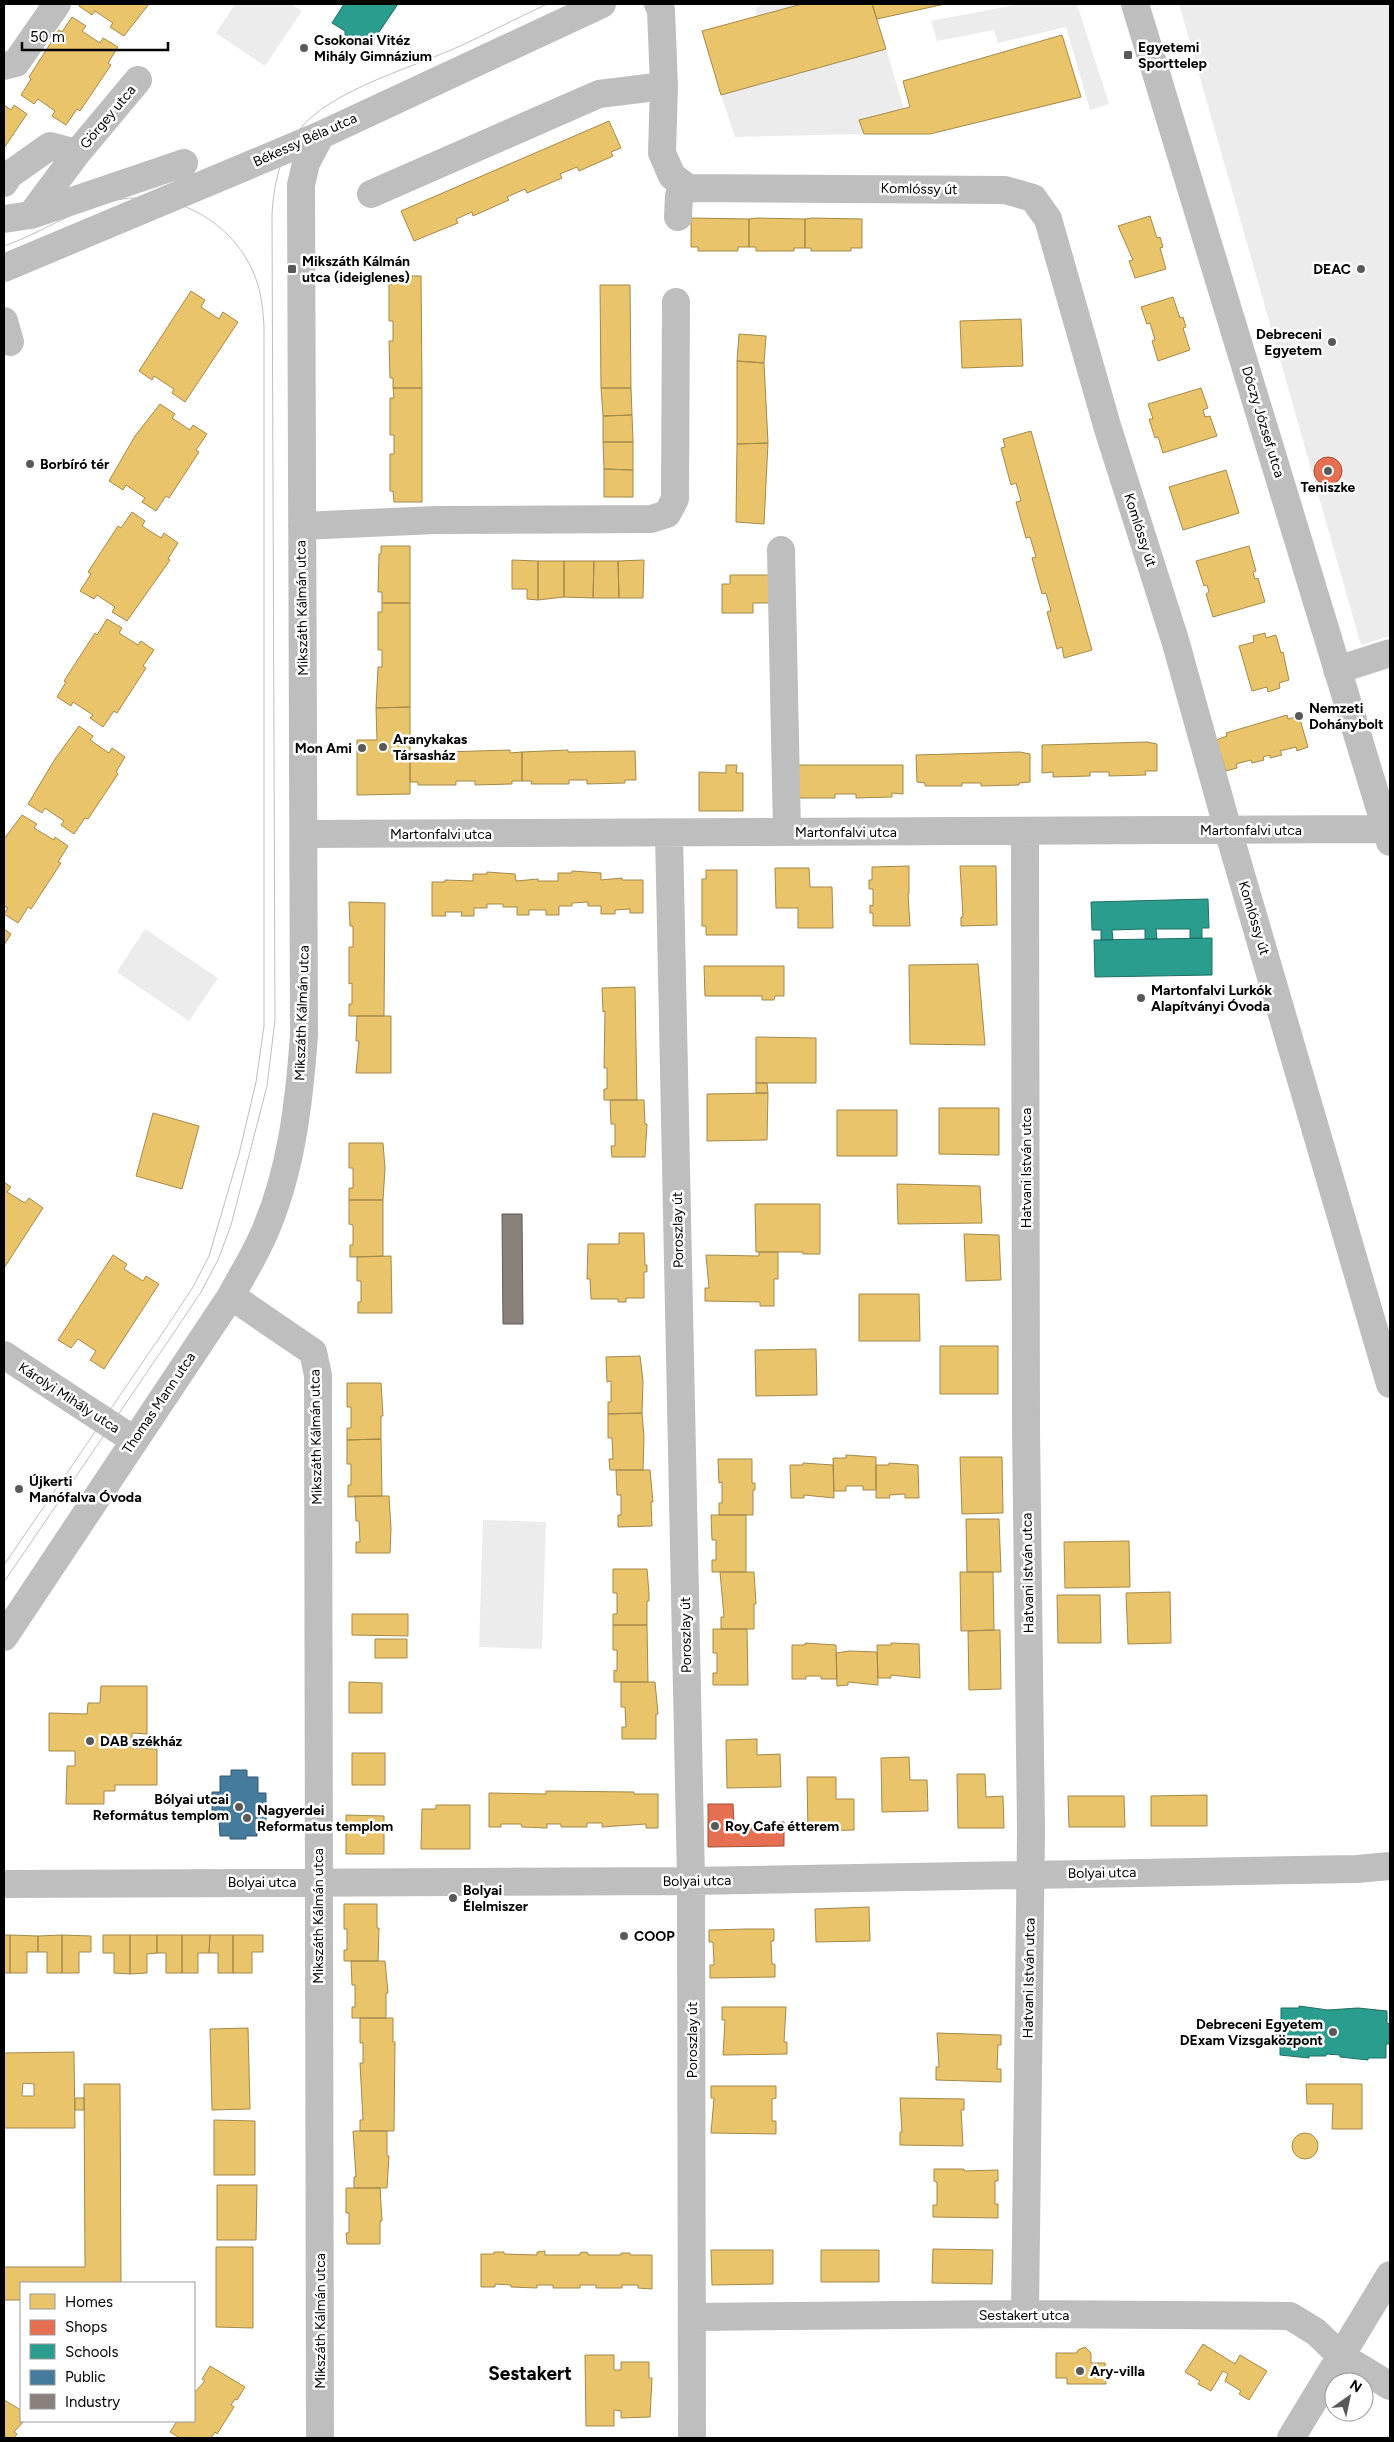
<svg xmlns="http://www.w3.org/2000/svg" width="1394" height="2442" viewBox="0 0 1394 2442" font-family="Figtree,sans-serif">
<style>
.green{fill:#ececec}
.homes{fill:#e9c46a;stroke:#a3894a;fill-rule:evenodd}
.shops{fill:#e76f51;stroke:#a24e39}
.schools{fill:#2a9d8f;stroke:#1d6e64}
.public{fill:#457b9d;stroke:#30566e}
.industry{fill:#8a817c;stroke:#615a57}
.lines{fill:none;stroke-linecap:round;stroke-linejoin:round}
.minor{stroke:#bebebe;stroke-width:28}
.tram{stroke:#bebebe;stroke-width:1}
.poi-dot{fill:#595959;stroke:#fff;stroke-width:2}
.labels{text-anchor:middle;dominant-baseline:central;stroke-width:5;stroke-linejoin:round;paint-order:stroke}
.poi-label{font-size:14px;font-weight:bold;fill:#000;stroke:#fff;text-anchor:start}
.street-label{font-size:14px;fill:#000;stroke:#fff}
.district-label{font-size:19px;font-weight:bold;fill:#000;stroke:#fff}
</style>
<rect width="100%" height="100%" fill="#fff"/>
<path class="green" d="M235,4H291L302,11L265,66L216,33Z
M763,4H802L757,16L755,8Z
M1020,4H1077L1109,104L1090,110L1066,27L998,43L994,30L937,41L931,21Z
M1179,4H1390V636L1361,645Z
M886,49L904,109L859,120L864,134L735,137L721,95Z
M145,929L218,978L189,1021L117,972Z
M483,1520L546,1522L542,1649L479,1647Z"/>
<path class="homes" d="M80,4H149L124,36L110,27L113,23L95,11L92,15L79,6Z
M802,4H872L886,49L721,95L702,31Z
M872,4H945L877,19Z
M72,17L86,26L82,31L100,43L103,38L118,47L108,63L111,65L80,111L77,109L66,125L52,116L55,111L38,99L34,104L21,95L31,79L29,77L59,30L62,32Z
M1062,35L1081,97L930,134H864L859,120L910,107L903,81Z
M4,105L11,110L14,105L27,114L4,148Z
M609,121L621,148L611,152L613,156L579,171L577,167L560,174L562,178L527,193L525,189L507,197L509,200L473,216L472,212L456,219L458,223L414,241L401,211Z
M1150,216L1157,238L1160,237L1163,247L1160,248L1166,269L1135,278L1129,261L1133,260L1118,226Z
M691,218L749,219V247H738V251H698V247H691Z
M757,218L805,219V248H794V251H756V247H749V219Z
M812,218L862,219V248H851V251H811V248H805V219Z
M392,276H421L422,388H393V378H390L389,341H393V321H389V284H392Z
M600,285H630L631,388H601Z
M191,291L205,300L201,307L219,319L223,312L238,322L185,402L172,393L174,389L154,376L152,380L139,371Z
M1173,297L1180,318L1183,317L1186,327L1183,328L1190,350L1158,361L1152,341L1155,340L1150,323L1147,324L1141,307Z
M1021,319L1023,366L962,368L960,321Z
M739,334L766,336L764,363L737,361Z
M737,361L764,363L768,443L737,444Z
M393,388H422V502H394L393,491H390V454H394V435H390V398H394Z
M601,388H631L632,415L603,416Z
M1201,388L1208,408L1203,410L1205,417L1210,416L1217,436L1163,453L1158,437L1155,438L1149,419H1153L1148,404Z
M160,404L175,414L172,418L190,430L193,425L207,434L196,450L199,452L169,498L166,496L156,511L142,502L145,498L126,485L123,490L109,481L135,436Z
M632,415L633,442H603V416Z
M1031,431L1092,650L1064,658L1062,647L1057,649L1047,612L1051,611L1046,593L1042,594L1032,558L1036,557L1030,537L1026,538L1016,502L1021,501L1016,483L1011,485L1001,448L1005,447L1003,439Z
M603,442H633V470L604,469Z
M768,443L764,524L736,522L737,444Z
M604,469L633,470V497H604Z
M1226,470L1239,513L1183,530L1169,487Z
M132,512L145,521L142,526L161,538L164,533L178,543L168,559L170,560L127,621L112,612L115,607L97,595L94,599L80,591L91,574L88,572L118,526L121,528Z
M381,546H410V603H382V592H378L379,554H381Z
M1249,546L1256,571L1253,572L1255,579L1258,578L1265,602L1213,617L1206,594L1209,592L1207,585L1204,586L1196,561Z
M512,560L538,561V600L527,599V589H512Z
M644,560L643,598H619L618,561Z
M538,561H564V597L538,600Z
M564,561H594L593,598L564,597Z
M594,561H618L619,598H593Z
M730,575H769V603H753V613H722V584H730Z
M382,603H410V707L376,708L378,667H382V650H378V612H382Z
M107,619L122,628L119,633L138,645L141,641L154,650L143,666L146,668L117,713L114,711L103,727L90,718L93,715L73,702L71,706L57,697L66,682L64,681L95,633L97,635Z
M1265,633L1266,638L1276,635L1281,653L1283,652L1289,680L1279,683L1280,688L1268,692L1267,687L1252,691L1239,646L1254,642L1253,636Z
M410,707V794L357,795V740H377L376,708Z
M1287,715L1288,719L1299,716L1308,747L1297,751L1296,747L1280,751L1282,755L1270,758V755L1263,757L1264,760L1252,763L1251,760L1236,764L1237,768L1226,771L1216,740L1227,736L1226,733Z
M79,726L93,736L90,740L109,753L112,748L125,757L116,772L118,774L88,819L85,818L74,834L61,825L64,821L45,808L42,813L28,804L55,759Z
M1147,742L1157,744V771H1145L1146,775L1109,776V772H1090V776L1053,777V772L1042,773V745Z
M510,750V753L522,752V781H512V784L475,785V781H456V785H418V782H410V753Z
M568,750V752L635,751L636,780H625V783L587,784V780H569V784H531L532,781H522V752Z
M1020,752L1030,754V782L1019,783V785L981,786V783H962V786H925V783L917,782L916,755Z
M726,765H737L736,773H743V811H699V772L726,773Z
M798,765H903V794L892,793V797L856,798V794H835V798H798Z
M22,815L37,824L34,828L54,840L55,837L68,846L58,862L61,863L31,909L28,907L18,923L4,914L8,908L4,906V839Z
M909,866V894H908L910,926H873V913H870V905L873,906V889H869V880H872V867Z
M960,866H996L997,925L961,926V917H963Z
M775,868H809L810,887H832L833,928H798V908H776Z
M706,870H737V935H706V926H702V879H706Z
M572,871L601,873V880L622,878V880H643V913H630V909L615,910V914H601V906H588V902L572,903V906H559V915H546V910H529V915H517V907H503V904H487V908H474V916H461L462,912H445L446,916H432V882H445V880L473,881V874H487V872L515,874L516,881L538,879V881H558V873H572Z
M349,902L385,903L384,1016H349V1004H352V983L349,984V947H353V926H350Z
M4,929L11,934L4,945Z
M978,964L985,1045L910,1044L909,965Z
M704,966H784V996H775L774,1000H762V996H705Z
M635,987L637,1100H604V1089H607V1068H604L605,1011L603,1012L602,988Z
M357,1016H391V1073H356L359,1041H356Z
M756,1037L816,1038V1083H756Z
M756,1083H767L768,1093H756Z
M768,1093L767,1140L707,1141V1094Z
M610,1100H644L645,1124H647L645,1157H612L611,1146H615V1124H611Z
M939,1108H999V1155L939,1154Z
M837,1110H897V1156H837Z
M153,1113L199,1126L182,1189L136,1176Z
M349,1143H383L385,1168L383,1200H349V1188H353V1168H349Z
M4,1182L11,1187L7,1192L25,1203L29,1198L43,1208L4,1268Z
M897,1184L980,1186L982,1223L898,1224Z
M349,1200H383V1256L350,1257V1245H353V1225L349,1224Z
M755,1204H820V1254H803V1252H756Z
M619,1233H644L645,1265H647V1272H644V1298H626V1302H618V1299H591L590,1279H587L588,1244H619Z
M964,1234L999,1235L1001,1280L966,1281Z
M759,1252H778V1279H774V1306H760V1302L705,1301V1288H709L706,1255L759,1256Z
M113,1255L127,1264L124,1269L143,1281L146,1276L159,1284L104,1369L90,1360L96,1351L78,1339L71,1348L58,1340Z
M391,1256L392,1313H358V1302H361V1281H357V1257Z
M859,1294H919L920,1341H859Z
M940,1346H998V1394H940Z
M816,1349L817,1395L756,1396L755,1350Z
M640,1356L643,1381L642,1413L608,1414V1402H611V1381L607,1382L606,1357Z
M347,1383H381L383,1416H381V1439L347,1440V1428H351V1407H347Z
M642,1413L644,1437L643,1470H610L609,1459H613L612,1438H608V1414Z
M381,1439L382,1496L348,1497V1485H351V1464H347V1440Z
M846,1455L876,1457V1490H863V1486H846V1491H834L833,1458H846Z
M960,1457H1002L1003,1513L962,1514Z
M718,1459H752V1483H755V1490H753V1515H719V1503H722V1482L719,1483Z
M803,1463L833,1465L834,1498L804,1495V1498H791L790,1465H803Z
M889,1463L918,1465L919,1498H905V1494L889,1495L890,1498H876V1465H889Z
M616,1470H650L653,1502H651L652,1526L618,1527V1515H621V1495H617Z
M355,1496H389L391,1529L390,1553H356V1542H360L359,1521H356Z
M711,1515H746V1572H712V1560H716V1540H712Z
M966,1519H999L1001,1572H967Z
M1129,1541L1130,1587L1065,1588L1064,1542Z
M613,1569H647L649,1593V1601H647V1625H613V1614H617V1593H613Z
M720,1572H754L756,1604H754V1629H721V1617H724Z
M960,1572H993L994,1630L961,1631Z
M1170,1592L1171,1643L1128,1644L1126,1593Z
M1057,1595H1100L1101,1643H1058Z
M352,1614H408V1636L352,1635Z
M613,1625H647L648,1682H614V1670L617,1671V1650H613Z
M713,1629H747L748,1685H713V1673H717V1653H713Z
M994,1630H1000L1001,1689L969,1690L968,1631Z
M375,1639H407V1658H375Z
M805,1643L836,1645L837,1679H821V1676H806V1679H792V1645H805Z
M891,1643L919,1644L920,1678L891,1675V1678H878L877,1645H891Z
M849,1651L877,1652L878,1685L848,1682V1685L837,1686L836,1653Z
M349,1682L382,1683V1713H349Z
M621,1682H655L658,1714H656V1739H622V1727H626L625,1707H621Z
M101,1686H147V1734L132,1733V1748L157,1749V1785H115V1791H104V1804H66L67,1766H75V1751H49V1713L87,1714L88,1703H100Z
M757,1739V1755L780,1754L781,1787L727,1788L726,1740Z
M352,1753H385V1785H352Z
M909,1757L910,1780H927L928,1811L882,1812L881,1758Z
M957,1774H985L986,1797L1003,1796L1004,1828H958Z
M807,1777H836V1799H854V1830L808,1831Z
M546,1791L634,1792V1794H658V1828H646V1824L602,1827V1823H587V1827H561V1824H547V1828L522,1827L521,1824H501V1827H489V1793L546,1794Z
M1207,1795V1826H1151V1796Z
M1068,1796H1124L1125,1827H1069Z
M436,1805H470V1849H421L422,1809H436Z
M346,1815L384,1816V1854H346Z
M344,1904H377V1928H379L378,1961H344V1950H347V1929H344Z
M869,1907L870,1941L816,1942L815,1909Z
M746,1929H774V1941H771L772,1964H775V1977L710,1978V1965H714L713,1942H709V1930Z
M4,1935H10V1973H4Z
M10,1935L38,1936V1952H27V1973H10Z
M62,1935L91,1936V1952H79V1973H62Z
M62,1935V1973H47V1952H38V1936Z
M103,1935H130V1974L114,1973V1953H103Z
M130,1935H157V1953L147,1954V1973L130,1974Z
M157,1935H182V1973H166V1953H157Z
M182,1935H210L209,1953H198V1973H182Z
M210,1935H233V1973H218V1953H209Z
M233,1935H263V1952H252V1973H233Z
M351,1961H385L388,1993H386V2018H352V2007H355V1985H352Z
M722,2007H786L784,2042H787V2054L723,2055L725,2020H722Z
M360,2018H393V2042H395L394,2131H360V2120H363L360,2063H363V2043H360Z
M248,2028L250,2109L212,2110L210,2029Z
M937,2033L1001,2035V2045H998L997,2069H1001V2082L936,2080V2067H939Z
M74,2052L75,2128H4V2053ZM23,2083L34,2084V2096H22Z
M84,2084H120L121,2283H21V2300H4V2267H85Z
M1306,2084H1362V2129H1332L1333,2104H1307Z
M711,2086H776V2098L772,2099V2121H776V2134L711,2133L714,2098H711Z
M75,2098H84V2110H75Z
M900,2098L964,2099V2110H961L963,2146L900,2145V2132H902Z
M214,2120L255,2121V2175H214Z
M353,2131H387V2156H389L387,2188H354V2177H356Z
M1292 2146a13 13 0 1 1 26 0a13 13 0 1 1-26 0Z
M934,2169H964V2171L998,2170V2181H995V2204H998V2218L933,2217V2205H937V2182L934,2181Z
M217,2185H257L256,2240H217Z
M346,2188H380L382,2221H380V2244H347L346,2233H349V2213H346Z
M216,2247H253V2328L216,2327Z
M933,2249L993,2250L992,2284L932,2283Z
M711,2250H773V2284L712,2285Z
M821,2250H879V2282H821Z
M545,2251V2255H580V2253L584,2252L588,2253V2255H621V2253H630V2255H652V2289L638,2288V2285H622V2288H596V2285H580V2288H553V2285H537V2288L511,2287V2285L495,2284V2287H481V2254H494V2252H504V2254L537,2255V2252Z
M1203,2344L1235,2364L1240,2355L1267,2371L1249,2400L1239,2394L1241,2391L1225,2381L1228,2374L1223,2371L1211,2391L1198,2384L1200,2381L1185,2372Z
M1085,2347L1091,2353V2363H1105L1106,2384H1067V2378H1056V2353H1077L1078,2350Z
M585,2355H614V2370H621V2362H649V2378H652L650,2417L621,2418V2411L614,2410V2426H586Z
M210,2366L245,2387L237,2400L235,2399L231,2405L234,2407L217,2434L215,2432L211,2438H180L170,2432L177,2421H194V2393L205,2381L202,2379Z
M4,2400L21,2410V2421H24L14,2432L17,2434L14,2438H4Z"/>
<path class="shops" d="M1314 471a14 14 0 1 1 28 0a14 14 0 1 1-28 0Z
M708,1804H733L734,1823L784,1822V1846L708,1847Z"/>
<path class="schools" d="M344,4H398L369,47L356,38L351,41L347,40L345,38V31L332,23Z
M1208,899L1209,928H1202V938H1190V929H1156L1157,939H1145V929L1112,930L1113,940H1101V930H1092L1091,902Z
M1212,938V975L1095,977L1094,940Z
M1299,2006L1328,2010L1358,2008L1387,2011V2023L1390,2024V2044H1386V2058H1368V2060L1340,2057V2055L1326,2054V2056H1309V2058L1280,2055V2041H1276V2021H1281V2008H1299Z"/>
<path class="public" d="M231,1770H247V1777H258V1793H266V1821H257V1836H246V1839H230V1836H220L219,1820H212V1792H220V1776H231Z"/>
<path class="industry" d="M502,1214H522L523,1324H503Z"/>
<g class="lines">
<path class="minor" d="M658,4L661,10L664,86L662,153L672,176L688,188L1005,190L1033,198L1048,219L1108,429L1175,640L1228,830L1390,1384
M1135,4L1390,842
M4,66L16,63L57,4
M4,183L9,175L50,146L77,153
M371,194L599,94L664,86
M31,215L184,163
M678,217L679,196L688,188
M4,219L31,215L77,153L138,80
M4,268L321,135L602,4
M4,321L10,342
M302,526L435,520L651,519L667,514L675,499L676,302
M781,550L787,832
M1337,670L1390,653
M1025,831L1026,1428L1031,1831L1025,2314
M669,833L691,1881L692,2438
M305,834L1386,829
M231,1296L313,1352L318,1375L320,2438
M4,1355L134,1440
M4,1637L231,1296C241,1277 253,1258 262,1238C291,1175 299,1104 304,1035L301,185L306,163L321,135
M4,1884L691,1881L1357,1869L1390,1866
M692,2317L1025,2314L1290,2316L1316,2332L1341,2356L1390,2386
M1291,2438L1390,2275"/>
<path class="tram" d="M4,246C42,233 77,207 117,200C178,188 240,226 258,285C262,299 263,312 264,326V1026L256,1082L239,1154L209,1256L193,1287L166,1328L4,1565
M4,1582L173,1334L201,1292L218,1260L231,1225L267,1086L275,1020L272,214C274,182 280,155 300,129C329,92 407,69 451,50C483,36 515,19 547,4"/>
</g>
<g class="poi-dot">
<circle cx="304" cy="48" r="5"/>
<rect x="1123" y="50" width="10" height="10" rx="2.5"/>
<rect x="287" y="264" width="10" height="10" rx="2.5"/>
<circle cx="1361" cy="269" r="5"/>
<circle cx="1332" cy="342" r="5"/>
<circle cx="30" cy="464" r="5"/>
<circle cx="1328" cy="471" r="5"/>
<circle cx="1299" cy="716" r="5"/>
<circle cx="383" cy="747" r="5"/>
<circle cx="362" cy="748" r="5"/>
<circle cx="1141" cy="998" r="5"/>
<circle cx="19" cy="1489" r="5"/>
<circle cx="90" cy="1741" r="5"/>
<circle cx="239" cy="1807" r="5"/>
<circle cx="247" cy="1818" r="5"/>
<circle cx="715" cy="1826" r="5"/>
<circle cx="453" cy="1898" r="5"/>
<circle cx="624" cy="1936" r="5"/>
<circle cx="1333" cy="2032" r="5"/>
<circle cx="1080" cy="2371" r="5"/>
</g>
<g class="labels">
<g class="poi-label">
<text x="314" y="40">Csokonai Vitéz<tspan x="314" dy="16">Mihály Gimnázium</tspan></text>
<text x="1138" y="47">Egyetemi<tspan x="1138" dy="16">Sporttelep</tspan></text>
<text x="302" y="261">Mikszáth Kálmán<tspan x="302" dy="16">utca (ideiglenes)</tspan></text>
<text x="1351" y="269" text-anchor="end">DEAC</text>
<text x="1322" y="334" text-anchor="end">Debreceni<tspan x="1322" dy="16">Egyetem</tspan></text>
<text x="40" y="464">Borbíró tér</text>
<text x="1328" y="487" text-anchor="middle">Teniszke</text>
<text x="1309" y="708">Nemzeti<tspan x="1309" dy="16">Dohánybolt</tspan></text>
<text x="393" y="739">Aranykakas<tspan x="393" dy="16">Társasház</tspan></text>
<text x="352" y="748" text-anchor="end">Mon Ami</text>
<text x="1151" y="990">Martonfalvi Lurkók<tspan x="1151" dy="16">Alapítványi Óvoda</tspan></text>
<text x="29" y="1481">Újkerti<tspan x="29" dy="16">Manófalva Óvoda</tspan></text>
<text x="100" y="1741">DAB székház</text>
<text x="229" y="1799" text-anchor="end">Bólyai utcai<tspan x="229" dy="16">Református templom</tspan></text>
<text x="257" y="1810">Nagyerdei<tspan x="257" dy="16">Reformatus templom</tspan></text>
<text x="725" y="1826">Roy Cafe étterem</text>
<text x="463" y="1890">Bolyai<tspan x="463" dy="16">Élelmiszer</tspan></text>
<text x="634" y="1936">COOP</text>
<text x="1323" y="2024" text-anchor="end">Debreceni Egyetem<tspan x="1323" dy="16">DExam Vizsgaközpont</tspan></text>
<text x="1090" y="2371">Ary-villa</text>
</g>
<g class="street-label">
<text transform="translate(108 117) rotate(-50)">Görgey utca</text>
<text transform="translate(305 140) rotate(-24)">Békessy Béla utca</text>
<text transform="translate(919 189) rotate(1)">Komlóssy út</text>
<text transform="translate(1263 422) rotate(73)">Dóczy József utca</text>
<text transform="translate(1140 530) rotate(72)">Komlóssy út</text>
<text transform="translate(302 608) rotate(-91)">Mikszáth Kálmán utca</text>
<text x="1251" y="830">Martonfalvi utca</text>
<text x="846" y="832">Martonfalvi utca</text>
<text x="441" y="834">Martonfalvi utca</text>
<text transform="translate(1254 918) rotate(73)">Komlóssy út</text>
<text transform="translate(302 1013) rotate(-88)">Mikszáth Kálmán utca</text>
<text transform="translate(1026 1168) rotate(-90)">Hatvani István utca</text>
<text transform="translate(678 1230) rotate(-91)">Poroszlay út</text>
<text transform="translate(69 1398) rotate(33)">Károlyi Mihály utca</text>
<text transform="translate(159 1403) rotate(-56)">Thomas Mann utca</text>
<text transform="translate(316 1437) rotate(-91)">Mikszáth Kálmán utca</text>
<text transform="translate(1028 1573) rotate(-91)">Hatvani István utca</text>
<text transform="translate(686 1635) rotate(-91)">Poroszlay út</text>
<text transform="translate(1102 1873) rotate(-1)">Bolyai utca</text>
<text transform="translate(697 1881) rotate(-1)">Bolyai utca</text>
<text x="262" y="1882">Bolyai utca</text>
<text transform="translate(318 1916) rotate(-90)">Mikszáth Kálmán utca</text>
<text transform="translate(1029 1978) rotate(-89)">Hatvani István utca</text>
<text transform="translate(692 2040) rotate(-90)">Poroszlay út</text>
<text x="1024" y="2315">Sestakert utca</text>
<text transform="translate(320 2321) rotate(-90)">Mikszáth Kálmán utca</text>
</g>
<g class="district-label">
<text x="530" y="2373">Sestakert</text>
</g>
</g>
<rect width="1394" height="2442" fill="none" stroke="#000000" stroke-width="10"/>
<rect x="20" y="2282" width="175" height="140" fill="#ffffff" stroke="#999999"/>
<rect x="30" y="2294" width="25" height="15" fill="#e9c46a" stroke="#999999"/>
<text x="65" y="2307" font-size="15" fill="#000000">Homes</text>
<rect x="30" y="2320" width="25" height="15" fill="#e76f51" stroke="#999999"/>
<text x="65" y="2332" font-size="15" fill="#000000">Shops</text>
<rect x="30" y="2344" width="25" height="15" fill="#2a9d8f" stroke="#999999"/>
<text x="65" y="2357" font-size="15" fill="#000000">Schools</text>
<rect x="30" y="2370" width="25" height="15" fill="#457b9d" stroke="#999999"/>
<text x="65" y="2382" font-size="15" fill="#000000">Public</text>
<rect x="30" y="2394" width="25" height="15" fill="#8a817c" stroke="#999999"/>
<text x="65" y="2407" font-size="15" fill="#000000">Industry</text>
<g transform="translate(1349 2397) rotate(33)"><circle r="24" fill="#ffffff" stroke="#999999"/>
<path d="M0-4L9 19L0 12L-9 19Z" fill="#595959"/>
<text y="-8" font-size="14" font-weight="bold" text-anchor="middle" fill="#000000">N</text>
</g>
<path d="M22 42v8h146v-8" fill="none" stroke="#000000" stroke-width="2.5"/>
<text x="30" y="42" font-size="15" fill="#000000" stroke="#ffffff" stroke-width="4" paint-order="stroke">50 m</text>
</svg>
